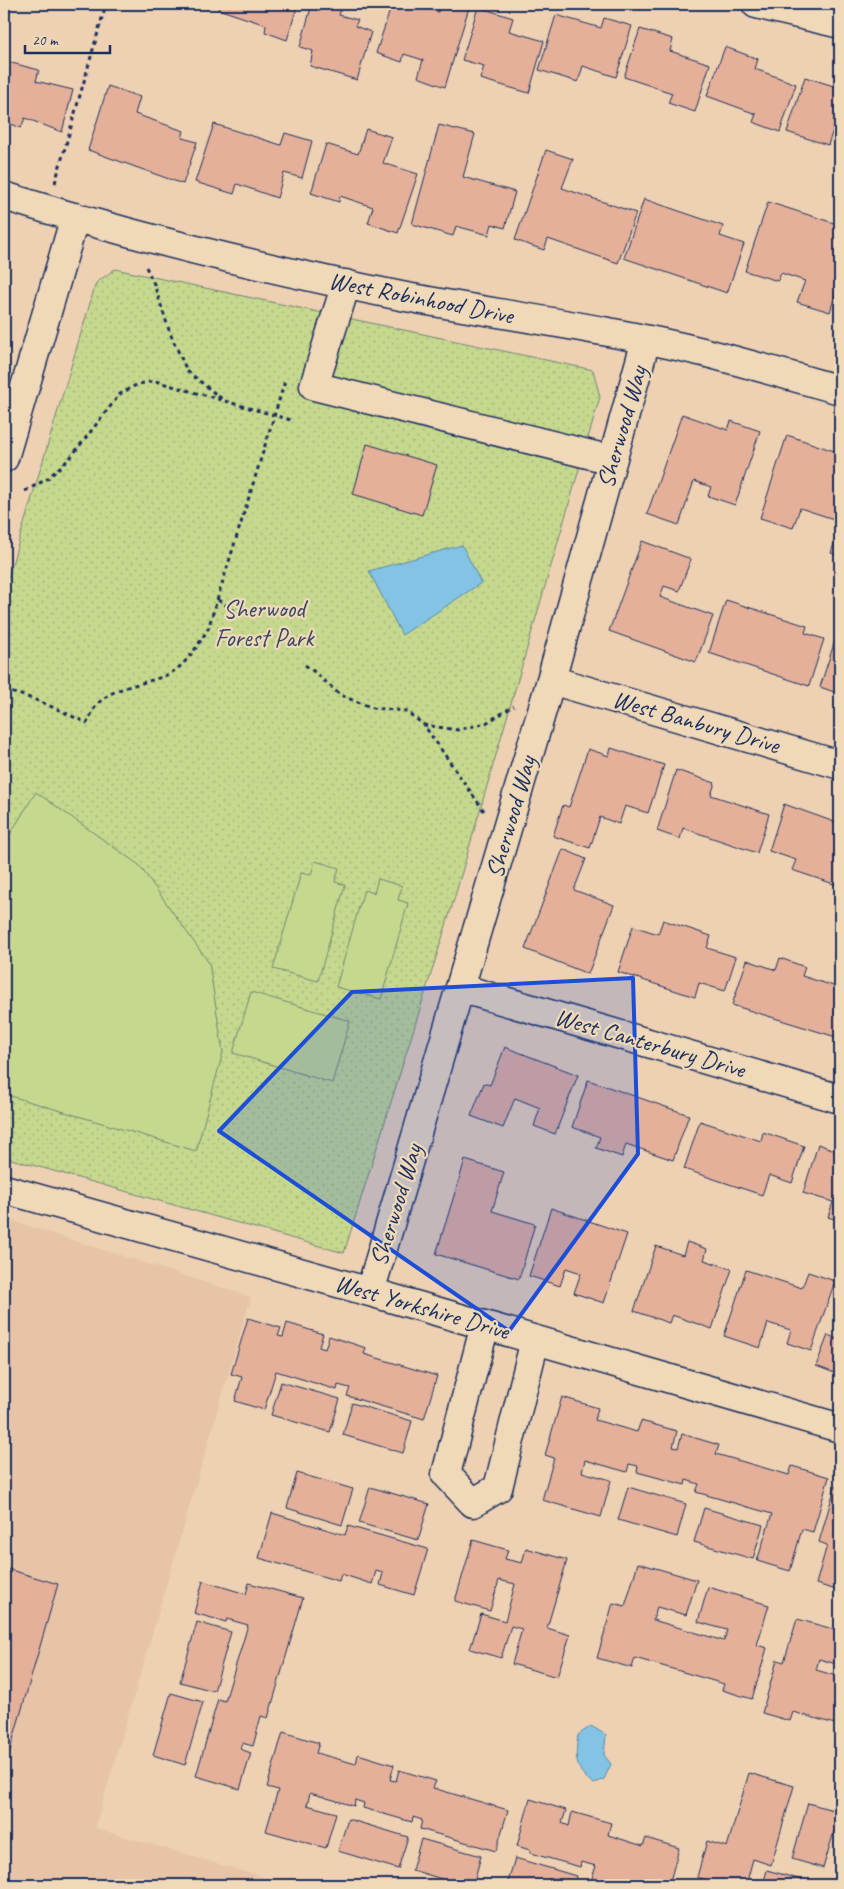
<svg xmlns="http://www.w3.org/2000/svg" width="844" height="1889" viewBox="0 0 844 1889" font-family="Caveat,sans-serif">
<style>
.built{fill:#e7c4a8}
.park{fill:url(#park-dots);stroke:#708476}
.garden{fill:#c6d88d;stroke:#708476}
.water{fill:#83c4e4;stroke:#5988ae}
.building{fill:#e5b099;stroke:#1b2f5e}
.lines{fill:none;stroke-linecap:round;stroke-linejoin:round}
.minor-casing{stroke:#1b2f5e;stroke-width:31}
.path{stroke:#1b2f5e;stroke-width:3;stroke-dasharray:4 4;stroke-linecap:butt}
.minor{stroke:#efd9b8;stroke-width:28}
.marked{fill:#1d4ed8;fill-opacity:0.2;stroke:#1d4ed8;stroke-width:4;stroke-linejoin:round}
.labels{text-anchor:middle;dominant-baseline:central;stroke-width:4.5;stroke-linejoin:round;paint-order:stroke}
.street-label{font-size:25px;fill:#1b2f5e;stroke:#efd9b8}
.park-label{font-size:25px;fill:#354865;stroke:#efd9b8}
</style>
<defs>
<pattern id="park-dots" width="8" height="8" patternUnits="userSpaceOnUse" patternTransform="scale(1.25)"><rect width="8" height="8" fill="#c6d88d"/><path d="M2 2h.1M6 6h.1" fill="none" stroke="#aaba7c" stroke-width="1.8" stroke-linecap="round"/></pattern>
</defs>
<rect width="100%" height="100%" fill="#edd1b2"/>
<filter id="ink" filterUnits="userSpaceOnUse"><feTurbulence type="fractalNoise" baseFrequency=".02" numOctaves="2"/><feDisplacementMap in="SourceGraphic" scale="10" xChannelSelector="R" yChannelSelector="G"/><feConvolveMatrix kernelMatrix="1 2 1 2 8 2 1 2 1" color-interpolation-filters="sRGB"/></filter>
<g filter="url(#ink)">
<path class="built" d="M4,1218L251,1297L95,1828L291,1885H4Z"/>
<path class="park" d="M115,269L593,370L600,397L453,903L344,1253L4,1157V591L96,283Z"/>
<path class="garden" d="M36,792L139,865L209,963L223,1052L196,1151L4,1094V844Z
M315,861L339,868L335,882L345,885L318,981L273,969L301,873L311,875Z
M378,879L402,886L398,900L408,903L381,999L336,987L364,890L374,893Z
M251,992L350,1021L332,1083L233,1053Z"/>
<path class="water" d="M462,545L481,583L402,635L369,571Z
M591,1726L606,1735L604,1755L611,1764L604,1779L594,1784C574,1770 575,1758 578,1735Z"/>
<path class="building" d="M194,4H210L208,9Z
M220,4H298L287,40L265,32L266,25L218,9Z
M312,4H342L339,15L358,20L355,26L371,32L357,80L310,66L313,51L300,47Z
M392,4H421V6L438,12L441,4H470L445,87L418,77L423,60L404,54L402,62L376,53Z
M478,7L513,18L509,31L544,41L529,93L480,79L484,66L462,60Z
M556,15L601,28L604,18L632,26L616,77L583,66L578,82L539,70Z
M640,29L673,39L670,51L710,64L695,112L668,103L672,93L624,77Z
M725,47L758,59L755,69L796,84L780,132L753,122L756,114L707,96Z
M4,61L39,70L36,81L73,90L62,132L25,118L21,128L4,121Z
M805,77L840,88V129L834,127L828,145L787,132Z
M108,86L140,97L135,114L184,131L182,138L197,142L183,184L88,150Z
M214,124L281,145L285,133L312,141L302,178L284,173L277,198L237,184L234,194L195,182Z
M439,125L475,134L463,177L515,192L505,228L492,224L489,235L456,226L453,236L412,224Z
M366,129L392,137L383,163L418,174L398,233L368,223L373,207L340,196L339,202L311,193L326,144L358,154Z
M546,150L573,159L562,188L636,213L618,263L548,239L544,250L515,240Z
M644,199L723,226L720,236L744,244L727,293L624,258Z
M768,202L840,225V279L830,312L797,302L805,281L781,273L778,281L745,271Z
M682,414L728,430L731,421L760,431L735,505L708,496L711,487L694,481L679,525L647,514Z
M787,435L840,453V521L800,508L793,528L760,518Z
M367,444L437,465L422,515L353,494Z
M840,525V556L831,553Z
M642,541L691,559L679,591L664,586L660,597L713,616L696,662L609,631Z
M726,600L807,626L805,633L824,639L809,686L709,653Z
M840,625V694L820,687Z
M611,748L664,765L648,813L625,806L619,824L600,817L590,848L553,836L563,805L569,807L588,749L609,756Z
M676,770L715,783L711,795L769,814L757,853L683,828L680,839L657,831Z
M784,804L840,824V886L792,870L796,860L769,851Z
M563,849L586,859L574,890L614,905L588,974L525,949Z
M663,920L711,936L707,948L736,957L725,991L699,983L695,997L618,972L633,926L658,934Z
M780,958L805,967L802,976L840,988V1023L836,1037L732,1005L747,960L776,970Z
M505,1047L578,1075L555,1134L534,1126L540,1108L515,1098L503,1128L471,1116L484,1083L490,1085Z
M588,1080L689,1115L673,1160L626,1144L622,1157L596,1148L600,1137L572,1127Z
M700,1121L761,1141L763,1132L804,1146L792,1183L769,1175L762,1195L684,1169Z
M818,1144L840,1152V1221L828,1217L833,1202L803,1193Z
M465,1160L504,1172L492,1211L535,1224L519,1279L436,1254Z
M551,1208L627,1234L604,1303L574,1293L581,1273L566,1268L560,1286L529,1276Z
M687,1242L707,1249L704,1260L732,1269L712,1329L672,1315L669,1323L634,1311L656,1246L683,1255Z
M746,1270L802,1288L808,1272L835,1281L811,1351L787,1343L791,1330L768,1323L760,1348L724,1336Z
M248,1318L281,1328L278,1336L283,1337L287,1323L323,1334L319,1347L325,1349L329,1336L366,1348L364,1354L437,1376L424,1419L347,1396L350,1388L338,1385L337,1390L276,1371L264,1410L235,1401L242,1377L231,1374Z
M840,1331V1375L816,1366L828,1335L837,1339Z
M281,1382L340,1399L330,1432L271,1415Z
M562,1397L598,1408L595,1420L637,1432L641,1421L677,1431L673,1447L678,1448L682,1434L719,1445L716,1454L789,1475L792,1466L829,1477L813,1532L802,1529L790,1571L757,1561L772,1514L696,1492L699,1484L686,1480L685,1485L637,1472L638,1466L629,1464L627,1472L585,1460L582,1472L611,1480L601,1517L542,1500L554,1458L545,1455Z
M352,1403L412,1421L403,1453L343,1435Z
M297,1473L353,1489L342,1525L287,1508Z
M370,1487L429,1504L418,1540L359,1523Z
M628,1487L686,1504L677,1537L618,1520Z
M835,1487L840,1489V1591L816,1584L827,1545L819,1542Z
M704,1508L763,1525L753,1559L694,1542Z
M272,1513L345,1535L348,1526L428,1549L414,1595L380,1585L383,1573L376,1571L372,1584L341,1574L339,1581L259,1558Z
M473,1540L508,1550L505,1559L522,1563L526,1548L567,1560L547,1628L570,1635L557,1677L512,1664L522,1629L511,1626L501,1658L470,1649L481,1614L505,1621L515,1584L499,1580L490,1611L455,1601Z
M638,1563L697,1580L686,1615L657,1607L653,1620L724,1641L727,1630L698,1622L708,1587L769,1605L757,1645L767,1648L752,1699L722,1690L724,1684L635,1658L632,1668L597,1658L613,1603L625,1606Z
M4,1568L58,1584L4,1771Z
M203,1581L246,1594L249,1583L303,1598L268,1718L261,1716L253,1746L242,1743L240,1749L251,1753L240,1789L196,1776L218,1699L225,1701L248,1625L227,1619L226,1622L194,1613Z
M797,1619L840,1631V1665L819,1659L816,1670L840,1677V1711H839L835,1724L793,1712L790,1721L762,1713L777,1660L784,1662Z
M197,1622L231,1632L214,1691L180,1682Z
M171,1693L203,1702L185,1765L153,1755Z
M283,1732L319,1743L316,1753L356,1764L358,1754L394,1765L390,1780L396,1781L399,1770L436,1781L433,1788L508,1810L496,1851L420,1829L422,1820L413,1817L412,1822L363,1808L364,1803L355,1800L354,1806L310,1793L307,1805L336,1813L326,1848L266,1831L278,1790L267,1787Z
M749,1773L794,1786L771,1865L753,1859L746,1885H709L710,1881L697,1877L707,1841L727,1847Z
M530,1799L566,1810L562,1823L569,1826L572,1812L611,1823L608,1835L643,1846L646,1838L679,1848L669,1885H607L591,1881L596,1866L581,1862L580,1867L530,1853V1850L517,1846Z
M808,1803L840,1812L823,1868L792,1859Z
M348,1819L408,1837L398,1869L338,1851Z
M421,1839L481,1856L473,1885H462L412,1870Z
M515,1858L576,1876L574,1885H507Z
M767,1870L802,1880L800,1885H763Z"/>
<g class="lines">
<defs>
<path id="minor" d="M756,4L840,24
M4,196C134,237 267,269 401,296C502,315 604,328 703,352C749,364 794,377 840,390
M346,284L314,386L612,460
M4,458L75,217
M551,680L840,765
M460,988L840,1099
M4,1189L370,1292L840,1428
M370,1292L551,680L646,340
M485,1325L446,1474L473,1503L498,1488L535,1340"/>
</defs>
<use href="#minor" class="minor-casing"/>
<path class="path" d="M55,183L106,4
M146,267L154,284L170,333L187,371L222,399
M25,491L47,479L70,458L120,394L138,384L155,381L291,420
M218,600L241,615
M305,665L316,673L340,695L373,708L406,711L424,725
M4,691C33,696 60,711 87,723C90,718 92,711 96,706C115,682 153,686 177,669C190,659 199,643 208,629L285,381
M484,811L424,725L458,730L486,723L514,706"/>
<use href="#minor" class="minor"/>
</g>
</g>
<path class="marked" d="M633,978L638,1154L509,1331L219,1131L352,992Z"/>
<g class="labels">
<g class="street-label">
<text transform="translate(421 298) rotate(11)">West Robinhood Drive</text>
<text transform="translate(622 427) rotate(-74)">Sherwood Way</text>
<text transform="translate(696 722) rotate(16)">West Banbury Drive</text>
<text transform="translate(511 817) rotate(-74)">Sherwood Way</text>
<text transform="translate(650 1043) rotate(16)">West Canterbury Drive</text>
<text transform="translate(396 1205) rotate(-73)">Sherwood Way</text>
<text transform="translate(422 1307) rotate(16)">West Yorkshire Drive</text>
</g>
<g class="park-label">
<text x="264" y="609">Sherwood<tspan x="264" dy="29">Forest Park</tspan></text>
</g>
</g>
<rect width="844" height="1889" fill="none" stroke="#efd9b8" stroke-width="20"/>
<rect x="10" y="10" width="824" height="1869" fill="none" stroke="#1b2f5e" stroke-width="2" filter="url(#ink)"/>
<path d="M25 45v8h85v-8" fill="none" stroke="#1b2f5e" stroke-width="2.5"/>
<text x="32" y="45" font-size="15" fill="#1b2f5e" stroke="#efd9b8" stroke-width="4" paint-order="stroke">20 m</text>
</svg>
